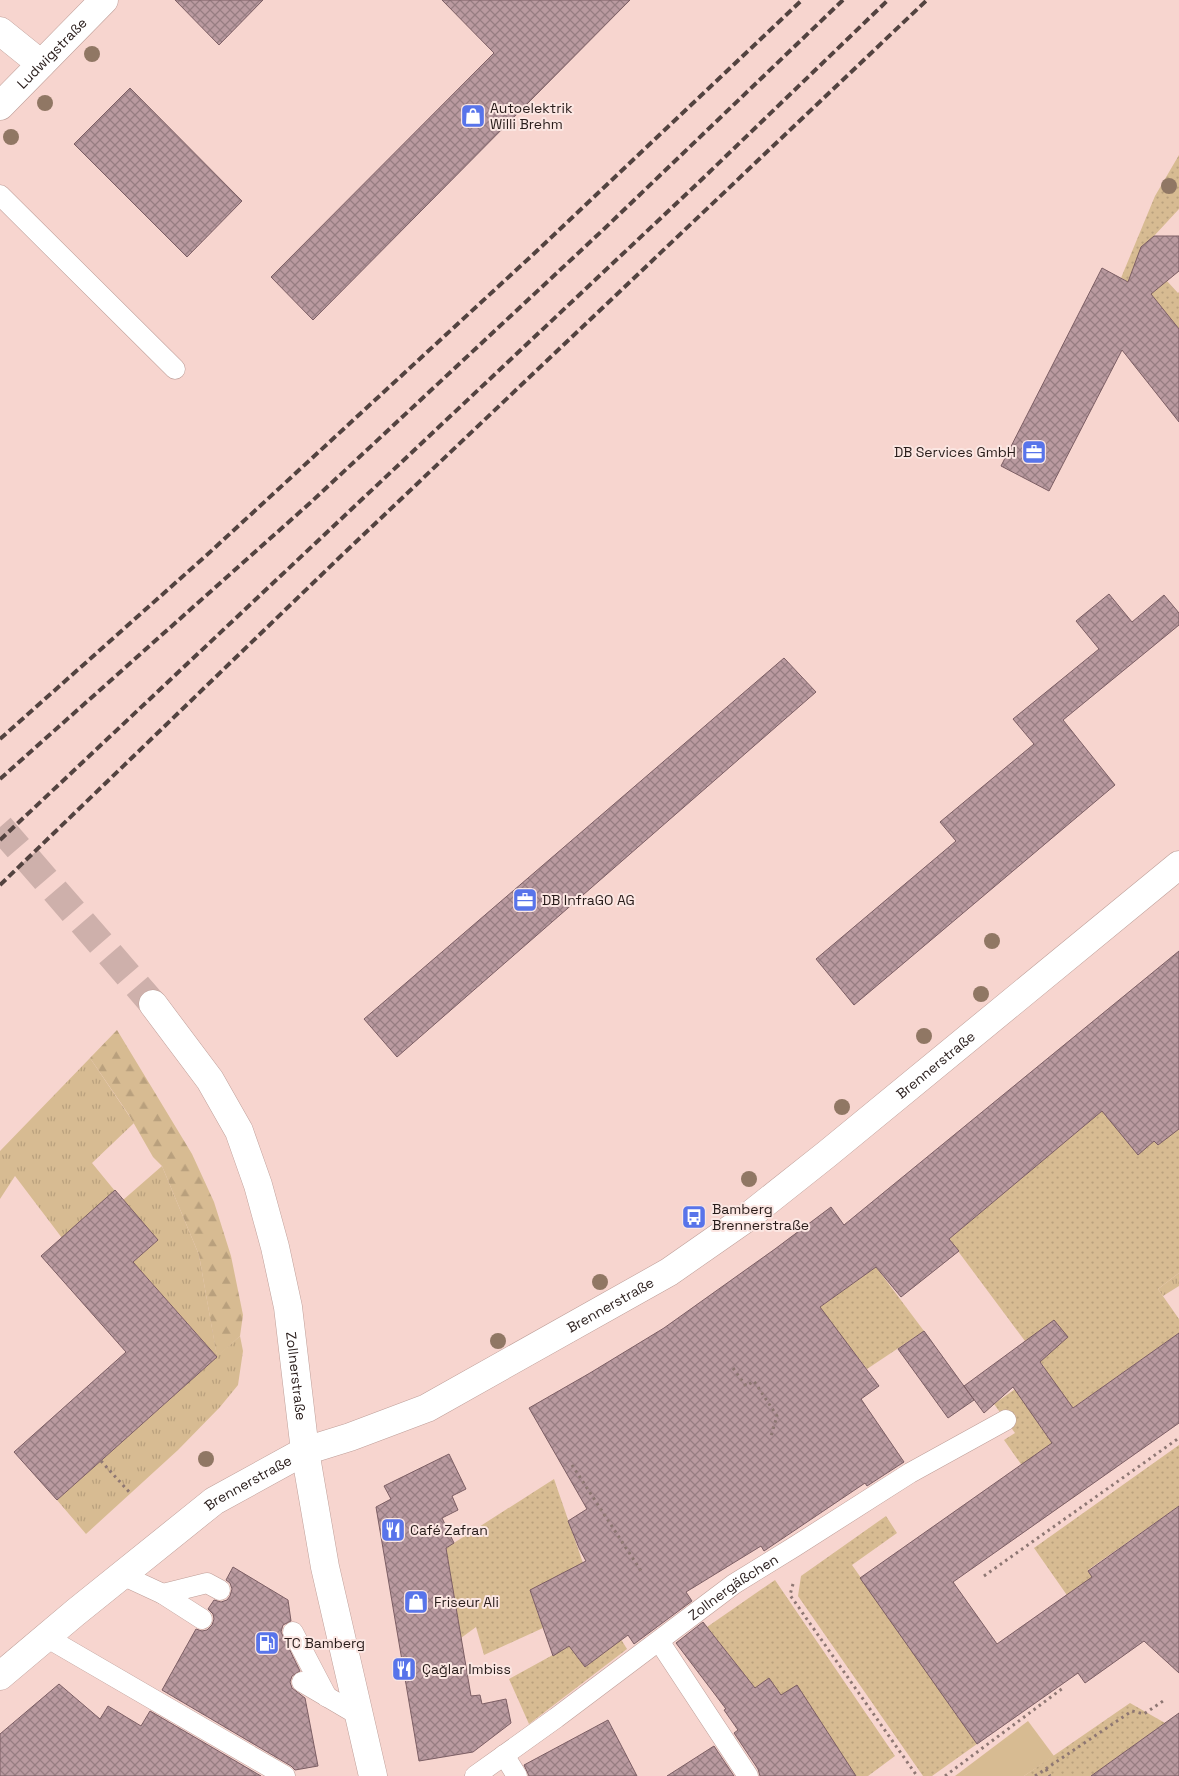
<svg xmlns="http://www.w3.org/2000/svg" width="1179" height="1776" viewBox="0 0 1179 1776" font-family="'Space Grotesk',sans-serif">
<style>
.grass{fill:url(#grass-tufts)}
.forest{fill:url(#forest-firs)}
.park{fill:#d7bb92}
.garden{fill:url(#garden-dots);fill-rule:evenodd}
.building{fill:url(#building-cross-hatch);stroke:#7c5e64}
.lines{fill:none;stroke-linecap:round;stroke-linejoin:round}
.secondary-tunnel{stroke:#ceb0ab;stroke-width:28;stroke-dasharray:28 14;stroke-linecap:butt}
.lane-casing{stroke:#be9e98;stroke-width:21}
.street-casing{stroke:#be9e98;stroke-width:29}
.secondary-casing{stroke:#be9e98;stroke-width:29}
.path{stroke:#8e7773;stroke-width:3;stroke-dasharray:2.5 4;stroke-linecap:butt}
.lane{stroke:#fff;stroke-width:20}
.street{stroke:#fff;stroke-width:28}
.secondary{stroke:#fff;stroke-width:28}
.rail{stroke:#534340;stroke-width:4;stroke-dasharray:8 4;stroke-linecap:butt}
.tree{fill:#907764}
.labels{text-anchor:middle;dominant-baseline:central;stroke-width:4;stroke-linejoin:round;paint-order:stroke}
.street-label{font-size:14px;fill:#281c1a;stroke:#fbe6e2}
.poi-label{font-size:14px;fill:#281c1a;stroke:#fbe6e2;text-anchor:start}
</style>
<defs>
<pattern id="grass-tufts" width="24" height="20" patternUnits="userSpaceOnUse" patternTransform="scale(1.25)"><rect width="24" height="20" fill="#d7bb92"/><path d="M3 7l-1-3M5 7V3M7 7l1-3M15 17l-1-3M17 17v-4M19 17l1-3" fill="none" stroke="#b9a07d"/></pattern>
<pattern id="forest-firs" width="22" height="20" patternUnits="userSpaceOnUse" patternTransform="scale(1.25)"><rect width="22" height="20" fill="#d7bb92"/><path d="M5 1l3.5 6h-7zM16 11l3.5 6h-7z" fill="#b9a07d"/></pattern>
<pattern id="garden-dots" width="8" height="8" patternUnits="userSpaceOnUse" patternTransform="scale(1.25)"><rect width="8" height="8" fill="#d7bb92"/><path d="M2 2h.1M6 6h.1" fill="none" stroke="#b9a07d" stroke-width="1.8" stroke-linecap="round"/></pattern>
<pattern id="building-cross-hatch" width="8" height="8" patternUnits="userSpaceOnUse" patternTransform="scale(1.25)"><rect width="8" height="8" fill="#ba9aa0"/><path d="M0 0l8 8M0 8l8-8" fill="none" stroke="#977d82"/></pattern>
</defs>
<rect width="100%" height="100%" fill="#f7d5cf"/>
<path class="grass" d="M90,1058L134,1123L92,1163L115,1191L62,1238L15,1176L0,1199V1151Z
M162,1166L199,1255L217,1356L240,1336L243,1351L238,1385L220,1407L178,1450L86,1534L57,1500L217,1357L133,1262L158,1240L123,1200Z
M1179,1273V1286L1163,1296L1158,1289Z"/>
<path class="forest" d="M117,1030L192,1154L214,1202L231,1256L243,1315L240,1336L217,1357L199,1255L162,1166L153,1157L129,1115L90,1058Z"/>
<path class="park" d="M1028,1721L1054,1756L1024,1776H955Z"/>
<path class="garden" d="M1179,155V209L1154,236L1167,281L1178,293L1179,292V329L1151,295L1121,278L1155,196Z
M1121,1095L1138,1154L1154,1141L1158,1145L1170,1135L1179,1101V1273L1158,1289L1179,1319V1333L1043,1429L1084,1490L1054,1511L1004,1440L1015,1433L994,1404L1045,1368L949,1239Z
M876,1267L924,1331L867,1369L846,1342L774,1340Z
M1179,1445V1506L1088,1570L1111,1603L1085,1621L1034,1548Z
M554,1479L583,1563L530,1590L543,1628L484,1655L476,1627L461,1638L446,1548Z
M886,1516L897,1533L852,1565L977,1744L932,1776H923L798,1596L801,1576Z
M775,1580L895,1756L868,1776H856L781,1695L755,1688L707,1627Z
M611,1623L627,1649L529,1724L509,1679ZM598,1635L609,1649L585,1667L574,1653Z
M1130,1703L1165,1723L1091,1776H1024Z"/>
<path class="building" d="M175,0H263L219,45Z
M442,0H630L313,320L271,277L494,53Z
M130,88L242,201L187,257L74,144Z
M1154,236H1179V271L1151,294L1179,329V422L1122,350L1049,491L1001,466L1102,268L1128,282L1141,247Z
M1109,594L1132,622L1164,595L1179,613V625L1063,720L1115,785L854,1005L816,959L956,841L940,822L1034,744L1013,719L1099,649L1076,621Z
M784,658L816,692L397,1057L364,1019Z
M1179,951V1129L1158,1145L1154,1141L1138,1155L1102,1111L949,1239L959,1251L901,1297L876,1267L820,1307L879,1386L861,1399L904,1462L867,1486L865,1483L764,1551L761,1546L686,1592L692,1601L634,1644L628,1635L585,1667L569,1646L553,1656L530,1590L586,1561L579,1548L568,1521L587,1509L529,1408L590,1373L664,1328L775,1249L831,1207L844,1225Z
M115,1190L158,1240L133,1262L217,1357L57,1500L14,1452L126,1352L41,1256Z
M1054,1320L1068,1337L1040,1362L1073,1408L1179,1333V1423L953,1582L997,1644L1092,1577L1088,1571L1179,1506V1673L1144,1641L1085,1683L1078,1673L977,1744L860,1578L1052,1443L1013,1387L984,1413L964,1386Z
M924,1331L974,1400L948,1418L898,1349Z
M449,1454L466,1489L452,1496L458,1510L442,1518L454,1543L446,1548L471,1696L480,1695L482,1704L506,1699L511,1723L473,1752L419,1761L376,1507L391,1499L384,1486Z
M233,1567L288,1600L291,1621L283,1625L281,1632L300,1671L292,1676L290,1682L292,1688L305,1698L318,1766L295,1770L291,1766L162,1690L196,1629L202,1631L207,1630L212,1625L214,1619L213,1614L208,1609L214,1600L221,1602L227,1600L230,1596L232,1589L230,1583L226,1580Z
M703,1622L755,1688L769,1678L781,1695L797,1685L856,1776H760L758,1769L734,1733L738,1730L724,1710L726,1709L676,1643Z
M59,1684L100,1719L108,1706L141,1726L150,1711L261,1776H0V1734Z
M1179,1713V1776H1091Z
M608,1720L637,1776H529L524,1765Z
M714,1746L734,1776H667Z"/>
<g class="lines">
<path class="secondary-tunnel" d="M0,827L153,1004"/>
<defs>
<g id="lane">
<path d="M0,195L175,369"/>
<path d="M122,1575L163,1594L202,1619"/>
<path d="M163,1594L207,1583L220,1590"/>
<path d="M293,1632L327,1697"/>
<path d="M46,1637L285,1776"/>
<path d="M659,1641L748,1776"/>
<path d="M302,1682L358,1715"/>
<path d="M504,1755L517,1776"/>
<path id="s1" d="M475,1776L556,1718L734,1584L794,1547L910,1473L1006,1420"/>
</g>
<g id="street">
<path d="M0,31L41,64"/>
<path id="s2" d="M0,1676L76,1612L214,1501L305,1451L350,1437L427,1408L669,1272L745,1219L827,1154L1179,865"/>
</g>
<g id="secondary">
<path id="s3" d="M0,106L104,0"/>
<path id="s4" d="M153,1004L210,1080L239,1131L258,1185L275,1247L288,1307L305,1451L325,1567L373,1776"/>
</g>
</defs>
<use href="#lane" class="lane-casing"/>
<use href="#street" class="street-casing"/>
<use href="#secondary" class="secondary-casing"/>
<path class="path" d="M733,1368L746,1386L754,1381L777,1416L771,1436
M101,1461L131,1494
M572,1465L641,1571
M984,1576L1179,1438
M793,1584L790,1595L917,1776
M1046,1769L1050,1776
M945,1776L1063,1688
M1035,1776L1132,1711L1144,1714L1166,1699"/>
<use href="#lane" class="lane"/>
<use href="#street" class="street"/>
<use href="#secondary" class="secondary"/>
<path class="rail" d="M0,739L209,553L539,249L802,0
M0,779L310,503L604,229L843,0
M0,840L697,184L888,0
M0,885L341,556L927,0"/>
</g>
<g class="tree">
<circle cx="92" cy="54" r="8"/>
<circle cx="45" cy="103" r="8"/>
<circle cx="11" cy="137" r="8"/>
<circle cx="1169" cy="186" r="8"/>
<circle cx="992" cy="941" r="8"/>
<circle cx="981" cy="994" r="8"/>
<circle cx="924" cy="1036" r="8"/>
<circle cx="842" cy="1107" r="8"/>
<circle cx="749" cy="1179" r="8"/>
<circle cx="600" cy="1282" r="8"/>
<circle cx="498" cy="1341" r="8"/>
<circle cx="206" cy="1459" r="8"/>
</g>
<defs>
<symbol id="shop-square" viewBox="-11 -11 22 22"><rect x="-9" y="-9" width="18" height="18" rx="4" fill="#5874ea" stroke="#fbe6e2"/><path d="M-5-2.5h2.3a2.7 3.5 0 0 1 5.4 0H5L5.5 6h-11ZM-1.5-2.5h3a1.5 2.3 0 0 0-3 0Z" fill="#fff"/></symbol>
<symbol id="office-square" viewBox="-11 -11 22 22"><rect x="-9" y="-9" width="18" height="18" rx="4" fill="#5874ea" stroke="#fbe6e2"/><path d="M-6-3h4V-5.5h4V-3h4V5H-6ZM-1-4.5V-3h2v-1.5ZM-6 0V1H6V0Z" fill="#fff"/></symbol>
<symbol id="bus-square" viewBox="-11 -11 22 22"><rect x="-9" y="-9" width="18" height="18" rx="4" fill="#5874ea" stroke="#fbe6e2"/><path d="M-5-6H5V4H4V6H2V4H-2V6H-4V4H-5ZM-3.5-4V0h7V-4ZM-3.5 1.2v1.5H-2V1.2ZM2 1.2v1.5H3.5V1.2Z" fill="#fff"/></symbol>
<symbol id="restaurant-square" viewBox="-11 -11 22 22"><rect x="-9" y="-9" width="18" height="18" rx="4" fill="#5874ea" stroke="#fbe6e2"/><path d="M-5-6h1v4h1v-4h1v4h1v-4h1v5L-1.5 .5V6h-2V.5L-5-1ZM5-6V6H3V1.5H1.5Q1.5-4 5-6Z" fill="#fff"/></symbol>
<symbol id="fuel-square" viewBox="-11 -11 22 22"><rect x="-9" y="-9" width="18" height="18" rx="4" fill="#5874ea" stroke="#fbe6e2"/><path d="M-5.5-6h7V0h2V4h1.3V-2.5L3-4.5l.8-.8L6-3V5H2.5V1h-1V6h-7ZM-4.2-4.7v3.2H.2V-4.7Z" fill="#fff"/></symbol>
</defs>
<g fill-rule="evenodd">
<use href="#shop-square" x="459" y="102" width="28" height="28"/>
<use href="#office-square" x="1020" y="438" width="28" height="28"/>
<use href="#office-square" x="511" y="886" width="28" height="28"/>
<use href="#bus-square" x="680" y="1203" width="28" height="28"/>
<use href="#restaurant-square" x="379" y="1516" width="28" height="28"/>
<use href="#shop-square" x="402" y="1588" width="28" height="28"/>
<use href="#fuel-square" x="253" y="1629" width="28" height="28"/>
<use href="#restaurant-square" x="390" y="1655" width="28" height="28"/>
</g>
<g class="labels">
<g class="street-label">
<text stroke="none"><textPath href="#s3" startOffset="74">Ludwigstraße</textPath></text>
<text stroke="none"><textPath href="#s2" startOffset="1125">Brennerstraße</textPath></text>
<text stroke="none"><textPath href="#s2" startOffset="720">Brennerstraße</textPath></text>
<text stroke="none"><textPath href="#s4" startOffset="406">Zollnerstraße</textPath></text>
<text stroke="none"><textPath href="#s2" startOffset="315">Brennerstraße</textPath></text>
<text stroke="none"><textPath href="#s1" startOffset="320">Zollnergäßchen</textPath></text>
</g>
<g class="poi-label">
<text x="490" y="108">Autoelektrik<tspan x="490" dy="16">Willi Brehm</tspan></text>
<text x="1016" y="452" text-anchor="end">DB Services GmbH</text>
<text x="542" y="900">DB InfraGO AG</text>
<text x="712" y="1209">Bamberg<tspan x="712" dy="16">Brennerstraße</tspan></text>
<text x="410" y="1530">Café Zafran</text>
<text x="434" y="1602">Friseur Ali</text>
<text x="284" y="1643">TC Bamberg</text>
<text x="422" y="1669">Çağlar Imbiss</text>
</g>
</g>
</svg>
